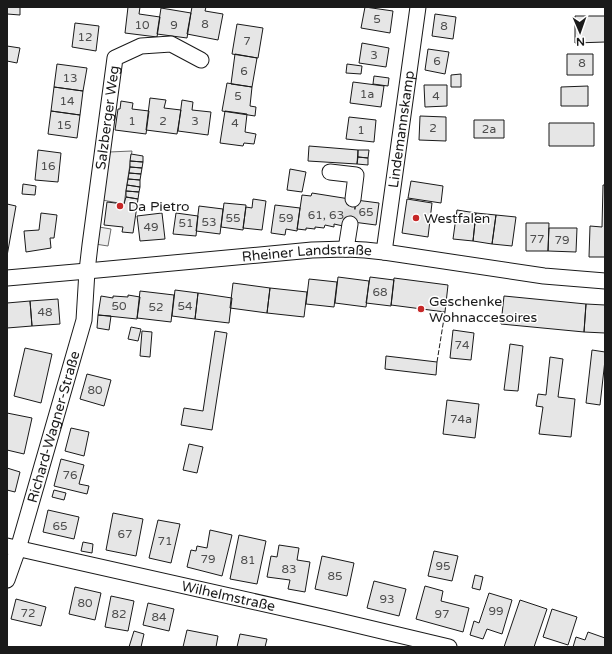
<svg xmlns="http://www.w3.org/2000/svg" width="612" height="654" viewBox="0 0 612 654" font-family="'Varela Round',sans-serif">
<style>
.parking{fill:#ededed;stroke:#6a6a6a}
.building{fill:#e6e6e6;stroke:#1a1a1a}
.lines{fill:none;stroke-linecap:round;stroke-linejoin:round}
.minor-tunnel{stroke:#ddd;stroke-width:15;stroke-dasharray:15 8;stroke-linecap:butt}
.minor-casing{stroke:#1a1a1a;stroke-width:17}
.minor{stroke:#fff;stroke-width:15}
.fence{stroke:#1a1a1a;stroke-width:1;stroke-dasharray:5 2;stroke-linecap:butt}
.poi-dot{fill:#c62828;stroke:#fff;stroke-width:1.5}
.labels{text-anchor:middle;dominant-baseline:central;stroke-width:3;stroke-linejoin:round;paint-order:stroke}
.number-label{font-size:12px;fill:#4d4d4d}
.street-label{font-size:14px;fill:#1a1a1a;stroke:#fff}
.poi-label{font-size:14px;fill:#1a1a1a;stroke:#fff;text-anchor:start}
</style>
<rect width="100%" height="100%" fill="#fff"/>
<path class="parking" d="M132,151L124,204L102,200L109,152Z
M99,227L111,229L108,246L95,244Z"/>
<path class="building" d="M7,7H20V15L7,14Z
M128,7H140L139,14L160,17L157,37L125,33Z
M192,7H206L205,11L223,14L218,40L187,34Z
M365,7L393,11L390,33L361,28Z
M161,8L191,13L187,38L157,34Z
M435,14L456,17L453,39L432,36Z
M575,16H605V42L575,43Z
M75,23L99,26L96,51L72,47Z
M237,24L263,28L258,58L232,54Z
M362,43L389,48L386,67L359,63Z
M7,46L20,48L17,63L7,61Z
M428,49L449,52L445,74L425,70Z
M235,54L257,58L252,87L231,84Z
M567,54H593V75H567Z
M57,64L87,68L83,91L54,87Z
M347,64L362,66L361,74L346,73Z
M461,74V87H451V75Z
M374,76L389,78L388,86L373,84Z
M353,82L384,86L381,107L350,103Z
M227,83L252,87L250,106L256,107L255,116L222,111Z
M424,85H447V106L425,107Z
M588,86V106H561V87Z
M54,87L83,91L80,115L51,111Z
M150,98L166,100L164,108L181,110L177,134L146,130Z
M182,100L193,102L192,110L211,112L208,135L178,131Z
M121,101L133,103L132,109L149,111L146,134L115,130L118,109H120Z
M51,111L80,115L77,138L48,134Z
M225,111L247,114L245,132L256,134L254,144L244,143L243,146L220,143Z
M420,116L446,117V141L419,140Z
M349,117L376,120L374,142L346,139Z
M474,120H504V138H474Z
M549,123H594V146H549Z
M309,146L358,150L357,164L308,161Z
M38,150L61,153L58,182L35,180Z
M358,150H369L368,158L358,157Z
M131,154L143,156V162L130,161Z
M358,157L368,158V165L357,164Z
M130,161L143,162L142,168L130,167Z
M130,167L142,168L141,174L129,173Z
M290,169L306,172L302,192L287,190Z
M129,173L141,174L140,180L128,179Z
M128,179L140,180V187L127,185Z
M411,181L443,186L441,203L408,198Z
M23,184L36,186L35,195L22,194Z
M127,185L140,187L139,192L126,191Z
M603,185H605V257H589L590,226L602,227Z
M126,191L139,192L138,199L126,197Z
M312,193L356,200L353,225L343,226L334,224V227L325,225L324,228L315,227V229L306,228V230L297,229L302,195L311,196Z
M126,197L138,199L133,233L122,232L123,227L104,225L107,202L124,204Z
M253,199L266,201L262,230L243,228L246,207L252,208Z
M407,199L432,203L428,237L402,233Z
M356,200L379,203L376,225L353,222Z
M224,203L246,205L243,230L221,227Z
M7,204L16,206L7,256Z
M275,205L300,208L297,231L286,229L285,235L271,233Z
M199,206L223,209L220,234L196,231Z
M457,210L476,213L473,241L453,239Z
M41,213L57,215L54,238H50L51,248L26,252L24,231L39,230Z
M162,213L165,239L140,241L137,216Z
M176,213L198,216L196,236L173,234Z
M476,213L496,215L492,244L473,241Z
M496,215L516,217L512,246L492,244Z
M526,223H549L548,251H526Z
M549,228H577L576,252L548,251Z
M338,277L369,281L366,307L335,303Z
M370,277L394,280L391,306L366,303Z
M394,278L448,285L445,312L391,305Z
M309,279L337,282L334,307L306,304Z
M233,283L270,288L267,313L230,308Z
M270,288L307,292L304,317L267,313Z
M175,290L198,293L195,319L172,316Z
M140,291L174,295L171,322L137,318Z
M198,293L232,298L229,323L195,319Z
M128,295L140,297L137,319L98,315L101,296L113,298V296L128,297Z
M504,296L586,304L584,332L501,324Z
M58,299L60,324L32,326L30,301Z
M30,301L32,326L7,328V303Z
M586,304L605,305V333L584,332Z
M98,315L111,316L109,330L97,328Z
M131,327L141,329L138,341L128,339Z
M453,330L474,333L471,360L450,358Z
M142,331L152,332L150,357L140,356Z
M215,331L227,333L212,430L181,425L184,408L203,411Z
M510,344L523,346L518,391L504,390Z
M25,348L52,354L41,403L14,396Z
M592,350L605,352V360L600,405L586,403Z
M386,356L437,362L436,375L385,369Z
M550,357L563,359L558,397L575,399L571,437L539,434L543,407L536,406L538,394L546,395Z
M87,374L111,380L104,406L80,399Z
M447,400L479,404L475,438L443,434Z
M7,413L32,418L24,454L7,450Z
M71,428L89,432L84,456L65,451Z
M189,444L203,447L197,473L183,470Z
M61,459L84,465L79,484L89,486L87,494L54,486Z
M7,468L20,472L15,492L7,490Z
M54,490L66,493L64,500L52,497Z
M48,510L79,517L74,539L43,532Z
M113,513L143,519L136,556L106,550Z
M158,520L180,524L171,563L149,558Z
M210,530L232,535L222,576L187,567L191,550L196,551L197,546L207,548Z
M239,535L266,541L257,584L230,579Z
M83,542L93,544L92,553L81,551Z
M279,545L299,548L297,560L310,562L305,592L288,589L290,580L267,577L271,556L277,557Z
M434,551L458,556L452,581L428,576Z
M322,556L354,563L347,596L315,589Z
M475,575L483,577L480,590L472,588Z
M374,581L406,589L399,616L367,608Z
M425,586L443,591L441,601L469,608L463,632L416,619Z
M75,587L101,593L95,620L69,614Z
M489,593L512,600L502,634L487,629L483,639L470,635L474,621L479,623Z
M111,596L134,601L128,631L105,627Z
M16,599L46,607L41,626L11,619Z
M520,600L547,609L534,647H504Z
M148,603L174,609L169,631L143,625Z
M552,609L577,617L568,645L543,637Z
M187,630L218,636L216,647H183Z
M134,631L144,634L141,647H129Z
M588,632L605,638V647H573L576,637L585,640Z
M240,634L267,639L265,647H237Z"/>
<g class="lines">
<path class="minor-tunnel" d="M350,224L353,199"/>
<defs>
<g id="minor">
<path d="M330,172L356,175L353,199"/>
<path d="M346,249L350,224"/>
<path id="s1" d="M384,252L418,7"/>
<path id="s2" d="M7,278L87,271L312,250L346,249L365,250L384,252L544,276L605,281"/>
<path id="s3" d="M7,546L327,618L449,647"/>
<path id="s4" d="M7,580L18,549L84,320L87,271L90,245L115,58L141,46L171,44L201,60"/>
</g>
</defs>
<use href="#minor" class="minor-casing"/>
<use href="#minor" class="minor"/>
<path class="fence" d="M437,362L445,312"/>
</g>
<g class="poi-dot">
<circle cx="120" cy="206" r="4"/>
<circle cx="416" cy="218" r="4"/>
<circle cx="421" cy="309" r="4"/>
</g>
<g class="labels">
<g class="number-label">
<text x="377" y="19">5</text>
<text x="205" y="24">8</text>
<text x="142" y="25">10</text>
<text x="174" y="25">9</text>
<text x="444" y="26">8</text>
<text x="85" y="37">12</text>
<text x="247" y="41">7</text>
<text x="374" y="55">3</text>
<text x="437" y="61">6</text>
<text x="582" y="63">8</text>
<text x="244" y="71">6</text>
<text x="70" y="78">13</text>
<text x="367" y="94">1a</text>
<text x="238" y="96">5</text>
<text x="436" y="96">4</text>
<text x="67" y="101">14</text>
<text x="132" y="121">1</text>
<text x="163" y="121">2</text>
<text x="195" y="121">3</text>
<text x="235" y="123">4</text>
<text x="64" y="125">15</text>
<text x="433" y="128">2</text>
<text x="489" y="129">2a</text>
<text x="361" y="130">1</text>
<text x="48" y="166">16</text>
<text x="366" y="212">65</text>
<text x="326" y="215">61, 63</text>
<text x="233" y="218">55</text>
<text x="286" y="218">59</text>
<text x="209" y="222">53</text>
<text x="186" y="223">51</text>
<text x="151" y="227">49</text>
<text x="537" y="239">77</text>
<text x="562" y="240">79</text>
<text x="380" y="292">68</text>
<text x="119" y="306">50</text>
<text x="185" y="306">54</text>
<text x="156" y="307">52</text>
<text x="45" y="312">48</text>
<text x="462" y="345">74</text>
<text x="95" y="390">80</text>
<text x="461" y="419">74a</text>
<text x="70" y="475">76</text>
<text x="60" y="526">65</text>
<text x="125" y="534">67</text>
<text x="165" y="541">71</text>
<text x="208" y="559">79</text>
<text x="248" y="560">81</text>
<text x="443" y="566">95</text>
<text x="289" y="569">83</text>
<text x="335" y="576">85</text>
<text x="387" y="599">93</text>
<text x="85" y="603">80</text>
<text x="496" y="611">99</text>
<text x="28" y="613">72</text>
<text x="119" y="614">82</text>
<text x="442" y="614">97</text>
<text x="159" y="617">84</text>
</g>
<g class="street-label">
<text stroke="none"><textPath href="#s4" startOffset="475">Salzberger Weg</textPath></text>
<text stroke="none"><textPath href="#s1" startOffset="124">Lindemannskamp</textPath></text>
<text stroke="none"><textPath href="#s2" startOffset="301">Rheiner Landstraße</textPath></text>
<text stroke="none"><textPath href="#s4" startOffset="160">Richard-Wagner-Straße</textPath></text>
<text stroke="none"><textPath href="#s3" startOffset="227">Wilhelmstraße</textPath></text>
</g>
<g class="poi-label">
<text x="128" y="206">Da Pietro</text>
<text x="424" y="218">Westfalen</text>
<text x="429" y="301">Geschenke<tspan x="429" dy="16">Wohnaccesoires</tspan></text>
</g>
</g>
<rect width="612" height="654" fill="none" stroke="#1a1a1a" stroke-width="16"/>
<g transform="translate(580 32) rotate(178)" stroke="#ffffff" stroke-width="3" paint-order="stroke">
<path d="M0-3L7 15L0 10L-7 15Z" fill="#1a1a1a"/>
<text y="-6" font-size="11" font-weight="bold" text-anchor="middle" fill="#1a1a1a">N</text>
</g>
</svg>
